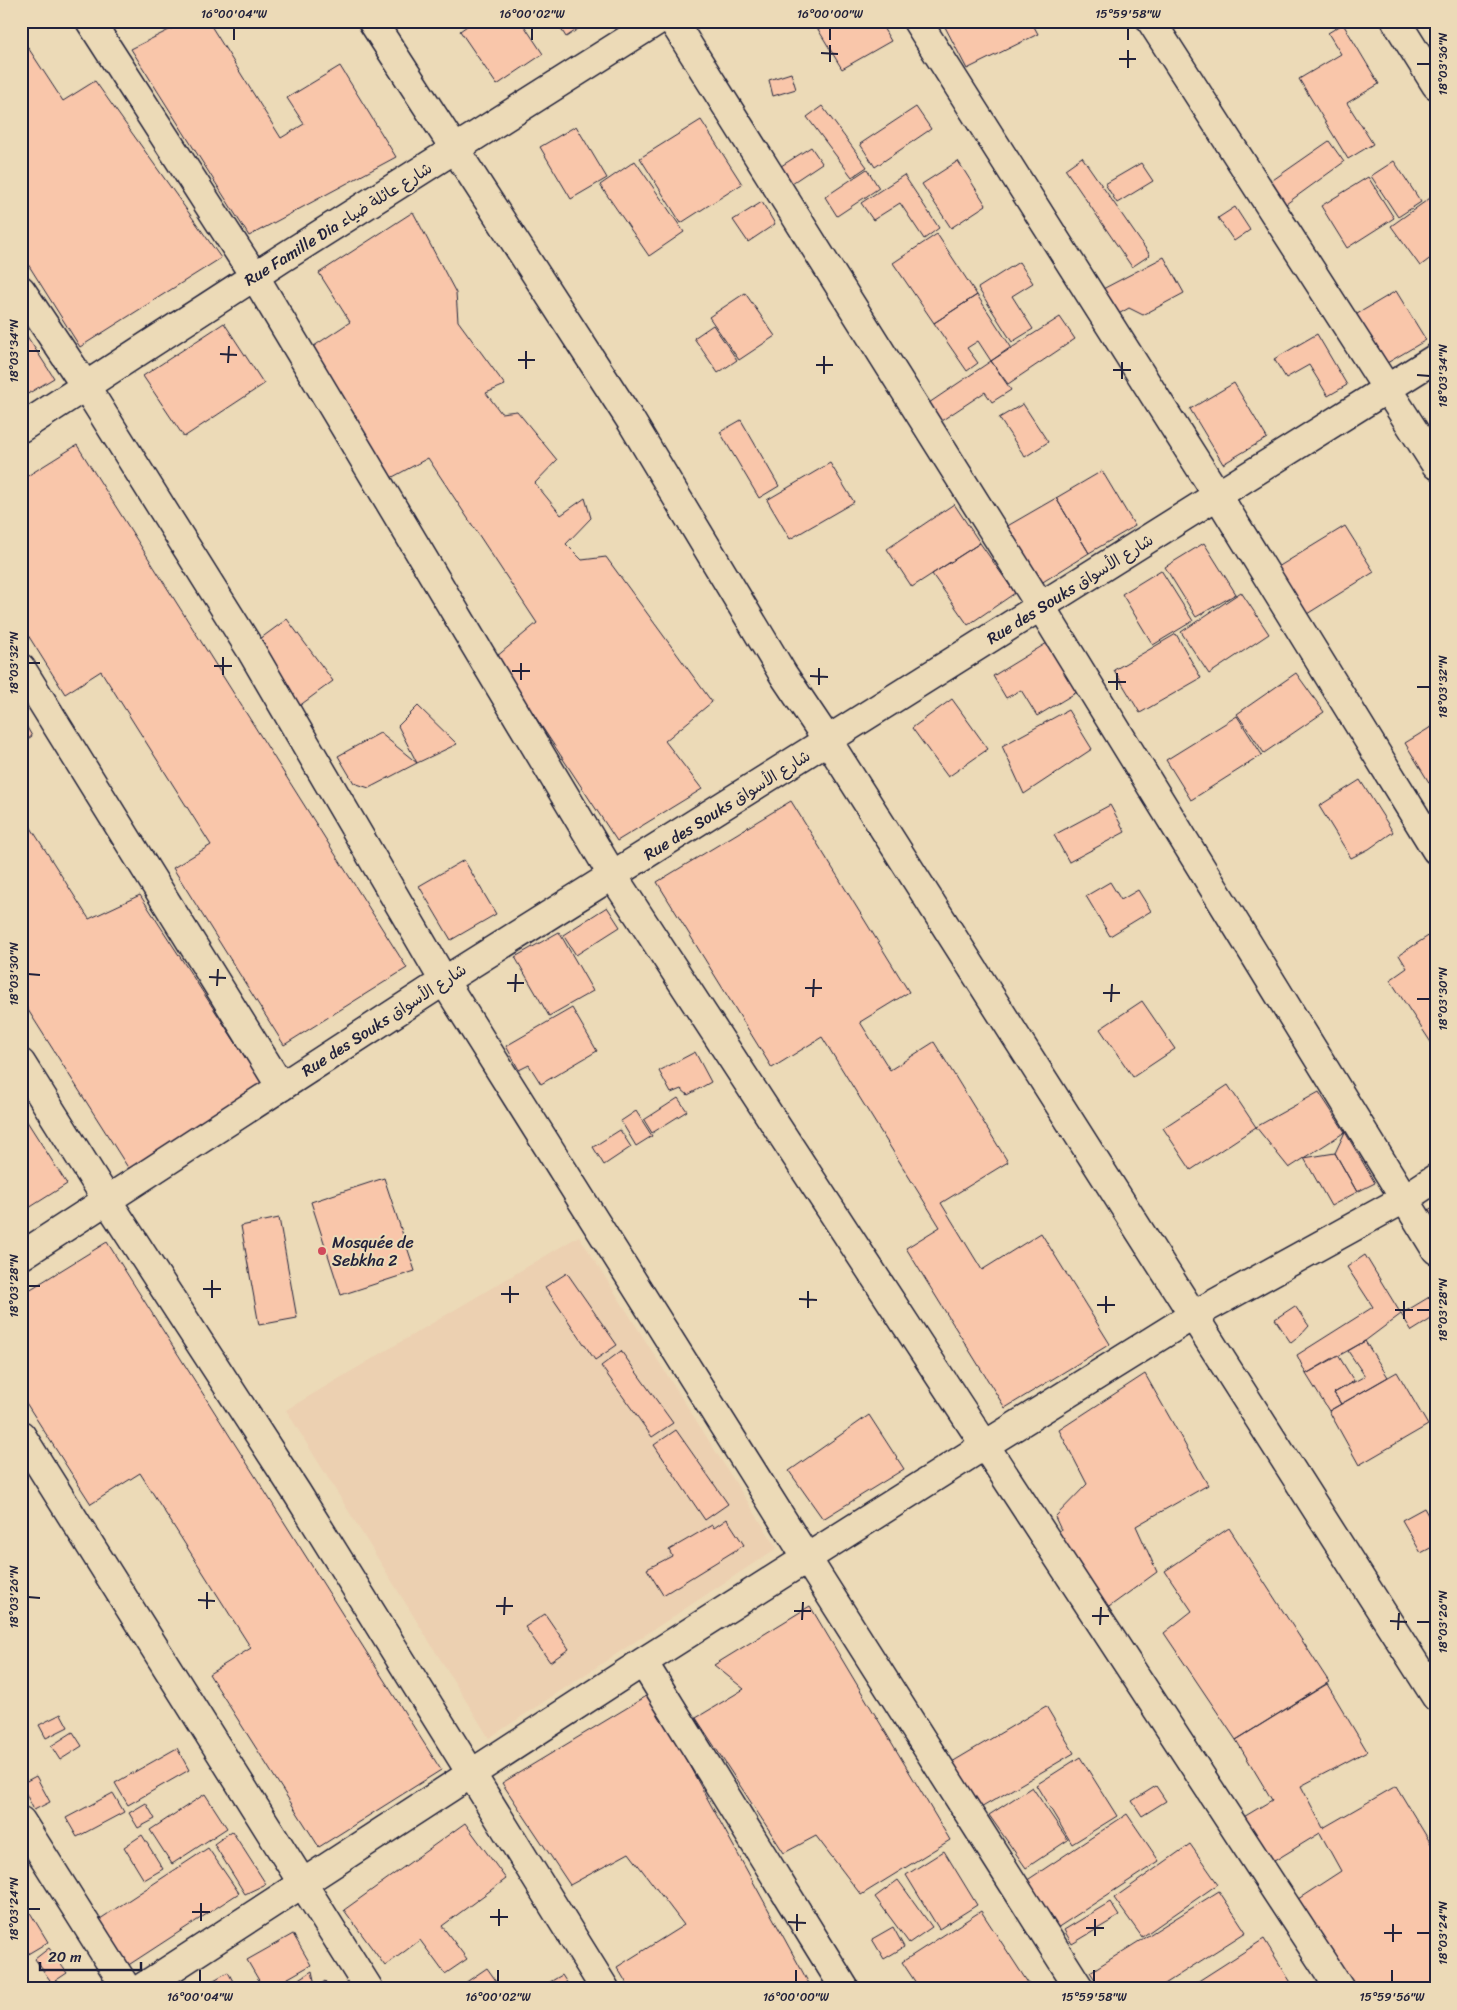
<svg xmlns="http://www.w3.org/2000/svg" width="1457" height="2010" viewBox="0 0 1457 2010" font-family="Sriracha,'Playpen Sans Arabic',sans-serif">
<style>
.built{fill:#ecd0b1}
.building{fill:#f9c6aa;stroke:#22223b}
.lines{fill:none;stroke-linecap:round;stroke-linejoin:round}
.minor-casing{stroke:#22223b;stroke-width:31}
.minor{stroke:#ecdab7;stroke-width:28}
.ticks{fill:none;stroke:#22223b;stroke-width:2}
.poi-dot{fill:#d1495b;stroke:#ecdab7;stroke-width:2}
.labels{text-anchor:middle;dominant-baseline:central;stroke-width:4;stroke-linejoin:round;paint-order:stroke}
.street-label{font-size:16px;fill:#22223b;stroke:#ecdab7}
.poi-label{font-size:16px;fill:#22223b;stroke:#ecdab7;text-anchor:start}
.neatline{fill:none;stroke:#22223b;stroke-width:2}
.ticks-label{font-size:12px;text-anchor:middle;fill:#22223b}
</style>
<rect width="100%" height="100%" fill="#ecdab7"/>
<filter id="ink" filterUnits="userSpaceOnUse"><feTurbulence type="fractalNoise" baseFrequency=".02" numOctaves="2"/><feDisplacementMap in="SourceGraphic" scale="10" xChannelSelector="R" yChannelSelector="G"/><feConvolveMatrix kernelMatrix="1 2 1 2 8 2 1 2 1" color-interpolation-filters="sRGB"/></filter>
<g filter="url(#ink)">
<path class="built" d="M579,1236L777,1548L489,1738L286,1410Z"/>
<path class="building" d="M171,21H208L281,138L304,124L287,98L340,66L396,157L249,236L131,49L175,27Z
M474,21H521L543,54L497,85L460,31Z
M556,21H578L581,27L566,37Z
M813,21H879L891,41L842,69Z
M951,21H1031L1038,34L967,69L944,25Z
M1251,21H1267L1255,28Z
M1343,24L1379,84L1347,103L1373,144L1348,159L1299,79L1341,54L1328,33Z
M21,37L63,101L95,81L221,258L80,347L21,253Z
M791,73L796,89L773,96L769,80Z
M822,106L867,167L852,177L807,117Z
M916,107L931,129L875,167L860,144Z
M701,120L742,184L681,223L640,158Z
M576,126L607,178L571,199L540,147Z
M1329,141L1344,162L1286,204L1270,182Z
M811,147L822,163L789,185L778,168Z
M1082,157L1150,255L1132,267L1065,169Z
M635,161L684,232L649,256L600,185Z
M958,161L986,205L951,228L922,184Z
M1394,161L1421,202L1398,217L1371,176Z
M1141,163L1153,181L1117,203L1105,184Z
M867,169L879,188L837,216L825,197Z
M904,175L939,228L924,239L900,203L873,220L861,203Z
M1368,177L1394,218L1347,248L1321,206Z
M1433,196L1436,200V254L1420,266L1391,226Z
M762,202L775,224L748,242L733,220Z
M1235,207L1250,230L1234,241L1218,218Z
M413,212L456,293L458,321L505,385L486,393L501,413L517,411L557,460L535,483L561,515L585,498L591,518L566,544L582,560L606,557L712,702L665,741L702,789L617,841L496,657L537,623L428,458L389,479L308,350L350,322L319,273Z
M937,234L977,295L934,323L893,263Z
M1164,257L1184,293L1143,315L1129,308L1115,316L1101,290Z
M1019,262L1033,283L1012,296L1033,329L1012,342L978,288Z
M1396,291L1426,340L1382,366L1352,317Z
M745,293L775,336L739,360L709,317Z
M977,295L1011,347L991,361L978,341L967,348L978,363L967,371L934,323Z
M1060,317L1075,339L1008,384L991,361Z
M224,323L264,384L184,437L143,376Z
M713,325L737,360L718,373L694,338Z
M21,327L54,378L21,398Z
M1317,334L1347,385L1328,396L1309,365L1286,378L1274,359Z
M991,361L1011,390L992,402L985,392L938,423L926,405Z
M1234,383L1267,438L1223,464L1190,409Z
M1023,404L1048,442L1025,457L999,418Z
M741,420L779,486L759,498L720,432Z
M77,445L407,968L284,1045L173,868L211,845L101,671L65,694L21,624V480Z
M830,463L854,502L790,539L767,500Z
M1102,471L1135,526L1089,553L1056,498Z
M1056,498L1089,553L1038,585L1004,528Z
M954,504L980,543L912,587L887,549Z
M1345,526L1374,572L1307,614L1278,567Z
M980,543L1015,593L968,625L932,574Z
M1204,543L1236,594L1196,617L1165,567Z
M1161,570L1193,621L1153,645L1122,594Z
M1241,592L1269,634L1209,674L1181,632Z
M287,619L333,681L295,709L249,647Z
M1176,634L1201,678L1140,713L1114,670Z
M1047,643L1077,692L1037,716L1021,690L1006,698L993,676Z
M1296,673L1324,712L1264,753L1237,714Z
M952,699L988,749L948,777L912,728Z
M418,706L457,744L417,763L398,726Z
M1068,710L1092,749L1024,794L1002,746Z
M1237,716L1262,755L1191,800L1166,760Z
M21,717L32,736L21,744Z
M1436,724V756L1432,758L1436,764V780L1430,784L1405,743Z
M380,733L417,763L369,788L354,783L338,756Z
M1360,780L1393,832L1369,849L1351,858L1319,806Z
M791,801L909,992L860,1022L890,1070L934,1042L1008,1162L941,1203L982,1270L1041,1233L1110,1344L1005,1408L906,1248L940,1227L822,1037L772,1068L657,882Z
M1110,805L1125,832L1069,862L1054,835Z
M21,812L89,919L140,895L263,1085L134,1177L21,999Z
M464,860L496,914L451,940L419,886Z
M1110,882L1121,900L1138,890L1151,911L1110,936L1086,896Z
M607,907L620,927L576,955L563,935Z
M1436,931V1050L1390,980L1407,968L1399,955Z
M559,932L593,991L549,1016L515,957Z
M1142,1001L1175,1049L1133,1077L1100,1029Z
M572,1008L597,1051L541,1084L529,1065L519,1070L506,1046Z
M695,1052L711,1082L688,1095L681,1089L671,1093L659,1071Z
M1228,1085L1256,1127L1191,1170L1163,1128Z
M1319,1092L1345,1132L1289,1168L1256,1127Z
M678,1098L687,1111L652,1133L644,1120Z
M636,1111L652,1136L636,1146L621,1121Z
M21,1112L67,1184L21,1213Z
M620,1130L631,1147L604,1165L593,1147Z
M1345,1132L1375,1183L1357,1192L1335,1153Z
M1335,1153L1357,1192L1331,1206L1304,1158Z
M384,1178L415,1271L341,1295L311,1202Z
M1436,1205V1237L1422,1214Z
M279,1218L297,1318L259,1325L241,1226Z
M107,1242L441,1770L319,1847L209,1674L251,1648L140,1473L91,1504L21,1395V1295Z
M1365,1255L1401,1314L1365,1341L1306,1374L1297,1355L1373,1307L1347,1267Z
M567,1273L617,1345L595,1360L545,1287Z
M1436,1293V1316L1412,1331L1401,1314Z
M1295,1306L1309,1326L1301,1335L1291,1343L1275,1319Z
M1365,1341L1388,1377L1341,1404L1334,1393L1365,1376L1348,1351Z
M621,1351L673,1423L652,1437L601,1366Z
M1338,1355L1354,1381L1334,1393L1341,1404L1329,1411L1306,1374Z
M1397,1372L1428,1425L1359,1465L1329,1411Z
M1145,1374L1208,1485L1136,1526L1157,1572L1102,1612L1052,1536L1061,1530L1055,1517L1087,1484L1059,1430Z
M869,1415L904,1469L823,1519L789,1471Z
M676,1430L728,1504L705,1520L654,1445Z
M1424,1508L1436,1529V1545L1421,1553L1402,1520Z
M727,1519L744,1545L663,1595L647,1569L672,1556L669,1550L712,1525L714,1528Z
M1229,1528L1329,1682L1236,1740L1164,1633L1192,1611L1165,1571Z
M810,1606L950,1840L861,1895L816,1836L784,1853L696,1718L744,1689L714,1665Z
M545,1614L569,1649L550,1662L525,1627Z
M1327,1684L1367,1751L1301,1786L1323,1828L1396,1786L1436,1852V1980L1422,1989H1397L1392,1983L1377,1989H1348L1292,1903L1341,1871L1320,1833L1266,1866L1237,1821L1272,1800L1236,1740Z
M650,1694L812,1989H630L617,1967L684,1925L629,1853L570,1885L502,1783Z
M1046,1706L1074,1753L979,1809L952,1762Z
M61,1714L68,1727L46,1738L39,1725Z
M73,1732L82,1746L60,1760L51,1746Z
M177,1748L189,1770L128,1805L115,1783Z
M1080,1757L1117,1816L1072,1844L1036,1785Z
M36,1776L50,1802L34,1810L21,1784Z
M1156,1786L1166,1801L1142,1816L1132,1801Z
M1032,1787L1068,1840L1026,1868L989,1815Z
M113,1793L124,1812L77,1837L66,1818Z
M205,1794L227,1828L172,1864L150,1830Z
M146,1803L155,1819L138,1828L129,1813Z
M1127,1814L1159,1861L1057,1928L1026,1881Z
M465,1823L506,1879L442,1926L467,1959L445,1974L420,1940L385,1966L344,1910Z
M232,1831L266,1884L245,1894L214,1844Z
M142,1835L163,1869L144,1880L124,1847Z
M1190,1844L1218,1884L1142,1937L1114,1898Z
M208,1848L239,1893L127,1966L97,1921Z
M944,1851L977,1905L939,1929L906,1875Z
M898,1880L932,1927L909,1943L875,1897Z
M1219,1891L1246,1932L1157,1989H1101L1090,1972Z
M1110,1902L1119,1916L1072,1944L1064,1930Z
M26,1906L48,1942L21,1958V1909Z
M981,1911L1032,1989H920L902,1962Z
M893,1927L904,1947L884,1959L872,1939Z
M293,1934L311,1965L269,1989H264L247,1960Z
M1264,1939L1295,1989H1186Z
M49,1948L67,1973L52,1983L35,1959Z
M487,1968L502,1989H467L465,1983Z
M312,1971L315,1985L309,1989H284Z
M228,1972L237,1989H198Z
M562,1975L571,1989H538Z
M325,1981L331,1989H314Z"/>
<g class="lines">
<defs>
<path id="minor" d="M90,21L255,277L613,876L1340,1989
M372,21L631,421L783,674L828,741L1436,1697
M673,21L1041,607L1436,1250
M917,21L1218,496L1436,850
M1151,21L1436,465
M1396,21L1436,85
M21,290L86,387L249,647L444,981L806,1557L1080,1989
M21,428L281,259L657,21
M21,668L281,1087
M21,1063L107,1200L297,1493L605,1989
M21,1256L444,981L1436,358
M21,1435L369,1989
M643,1662L845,1989
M21,1821L127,1989
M140,1989L643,1662L985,1445L1192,1316L1404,1199L1436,1178"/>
</defs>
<use href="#minor" class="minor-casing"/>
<use href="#minor" class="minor"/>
</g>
</g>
<path class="ticks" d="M234,40V28M532,40V28M830,40V28M1128,40V28M821,53L838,54M1119,59H1136M830,62V45M1417,64H1430M1128,68V50M28,351H40M220,354L237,355M518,360H535M228,363L229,346M816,365H833M526,369V351M1113,370H1131M824,374V356M1417,375L1430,376M1122,379V362M28,663H40M214,666H232M512,671H530M223,675V657M810,676L828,677M521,680V663M1108,682H1126M819,685V668M1417,687H1430M1117,690V673M28,974L40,975M209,977L226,978M507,983H524M217,986L218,969M805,988H822M515,992L516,974M1103,993H1120M813,997L814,979M1417,999H1430M1111,1002L1112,984M28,1286H40M203,1289H221M501,1294H519M212,1298V1280M799,1299L817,1300M510,1303V1286M1097,1305H1115M808,1308V1291M1395,1310H1413M1417,1310H1430M1106,1313V1296M1404,1319V1301M28,1597L40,1598M198,1600L215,1601M496,1606H513M207,1609V1592M794,1611H811M504,1615L505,1597M1092,1616H1109M802,1620L803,1602M1390,1621L1407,1622M1417,1622H1430M1100,1625L1101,1607M1398,1630L1399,1613M28,1909H40M192,1912H210M490,1917H508M201,1921V1903M788,1922L806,1923M499,1926V1909M1086,1928H1104M797,1931V1914M1384,1933H1402M1417,1933H1430M1095,1936V1919M1393,1942V1924M200,1982V1970M498,1982V1970M796,1982V1970M1094,1982V1970M1392,1982V1970"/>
<circle class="poi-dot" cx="322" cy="1251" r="5"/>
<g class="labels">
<g class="street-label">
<text transform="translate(338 224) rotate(-32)">Rue Famille Dia شارع عائلة ضياء</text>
<text transform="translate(1070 589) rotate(-32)">Rue des Souks شارع الأسواق</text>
<text transform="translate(727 805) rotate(-32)">Rue des Souks شارع الأسواق</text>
<text transform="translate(384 1020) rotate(-33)">Rue des Souks شارع الأسواق</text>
</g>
<g class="poi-label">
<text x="332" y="1242">Mosquée de<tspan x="332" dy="18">Sebkha 2</tspan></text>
</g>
</g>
<rect width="1457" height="2010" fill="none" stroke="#ecdab7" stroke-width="55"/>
<path d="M40 1962v8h101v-8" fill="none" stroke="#22223b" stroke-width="2.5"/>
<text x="48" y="1962" font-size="15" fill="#22223b" stroke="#ecdab7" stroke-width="4" paint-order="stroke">20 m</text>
<rect x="28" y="28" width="1402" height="1954" class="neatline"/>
<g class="ticks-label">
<text x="234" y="18">16°00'04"W</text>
<text x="532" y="18">16°00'02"W</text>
<text x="830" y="18">16°00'00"W</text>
<text x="1128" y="18">15°59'58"W</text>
<text transform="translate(1443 64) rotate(-90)" y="4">18°03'36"N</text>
<text transform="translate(14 351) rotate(-90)" y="4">18°03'34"N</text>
<text transform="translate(1443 376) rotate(-90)" y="4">18°03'34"N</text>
<text transform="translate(14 663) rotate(-90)" y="4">18°03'32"N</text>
<text transform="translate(1443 687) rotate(-90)" y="4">18°03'32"N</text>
<text transform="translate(14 974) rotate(-90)" y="4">18°03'30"N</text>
<text transform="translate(1443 999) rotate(-90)" y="4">18°03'30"N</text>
<text transform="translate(14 1286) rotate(-90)" y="4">18°03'28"N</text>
<text transform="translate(1443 1310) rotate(-90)" y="4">18°03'28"N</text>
<text transform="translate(14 1597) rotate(-90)" y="4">18°03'26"N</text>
<text transform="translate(1443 1622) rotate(-90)" y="4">18°03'26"N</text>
<text transform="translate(14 1909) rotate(-90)" y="4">18°03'24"N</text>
<text transform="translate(1443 1933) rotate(-90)" y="4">18°03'24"N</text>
<text x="200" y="2001">16°00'04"W</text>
<text x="498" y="2001">16°00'02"W</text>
<text x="796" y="2001">16°00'00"W</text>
<text x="1094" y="2001">15°59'58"W</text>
<text x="1392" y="2001">15°59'56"W</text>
</g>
</svg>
